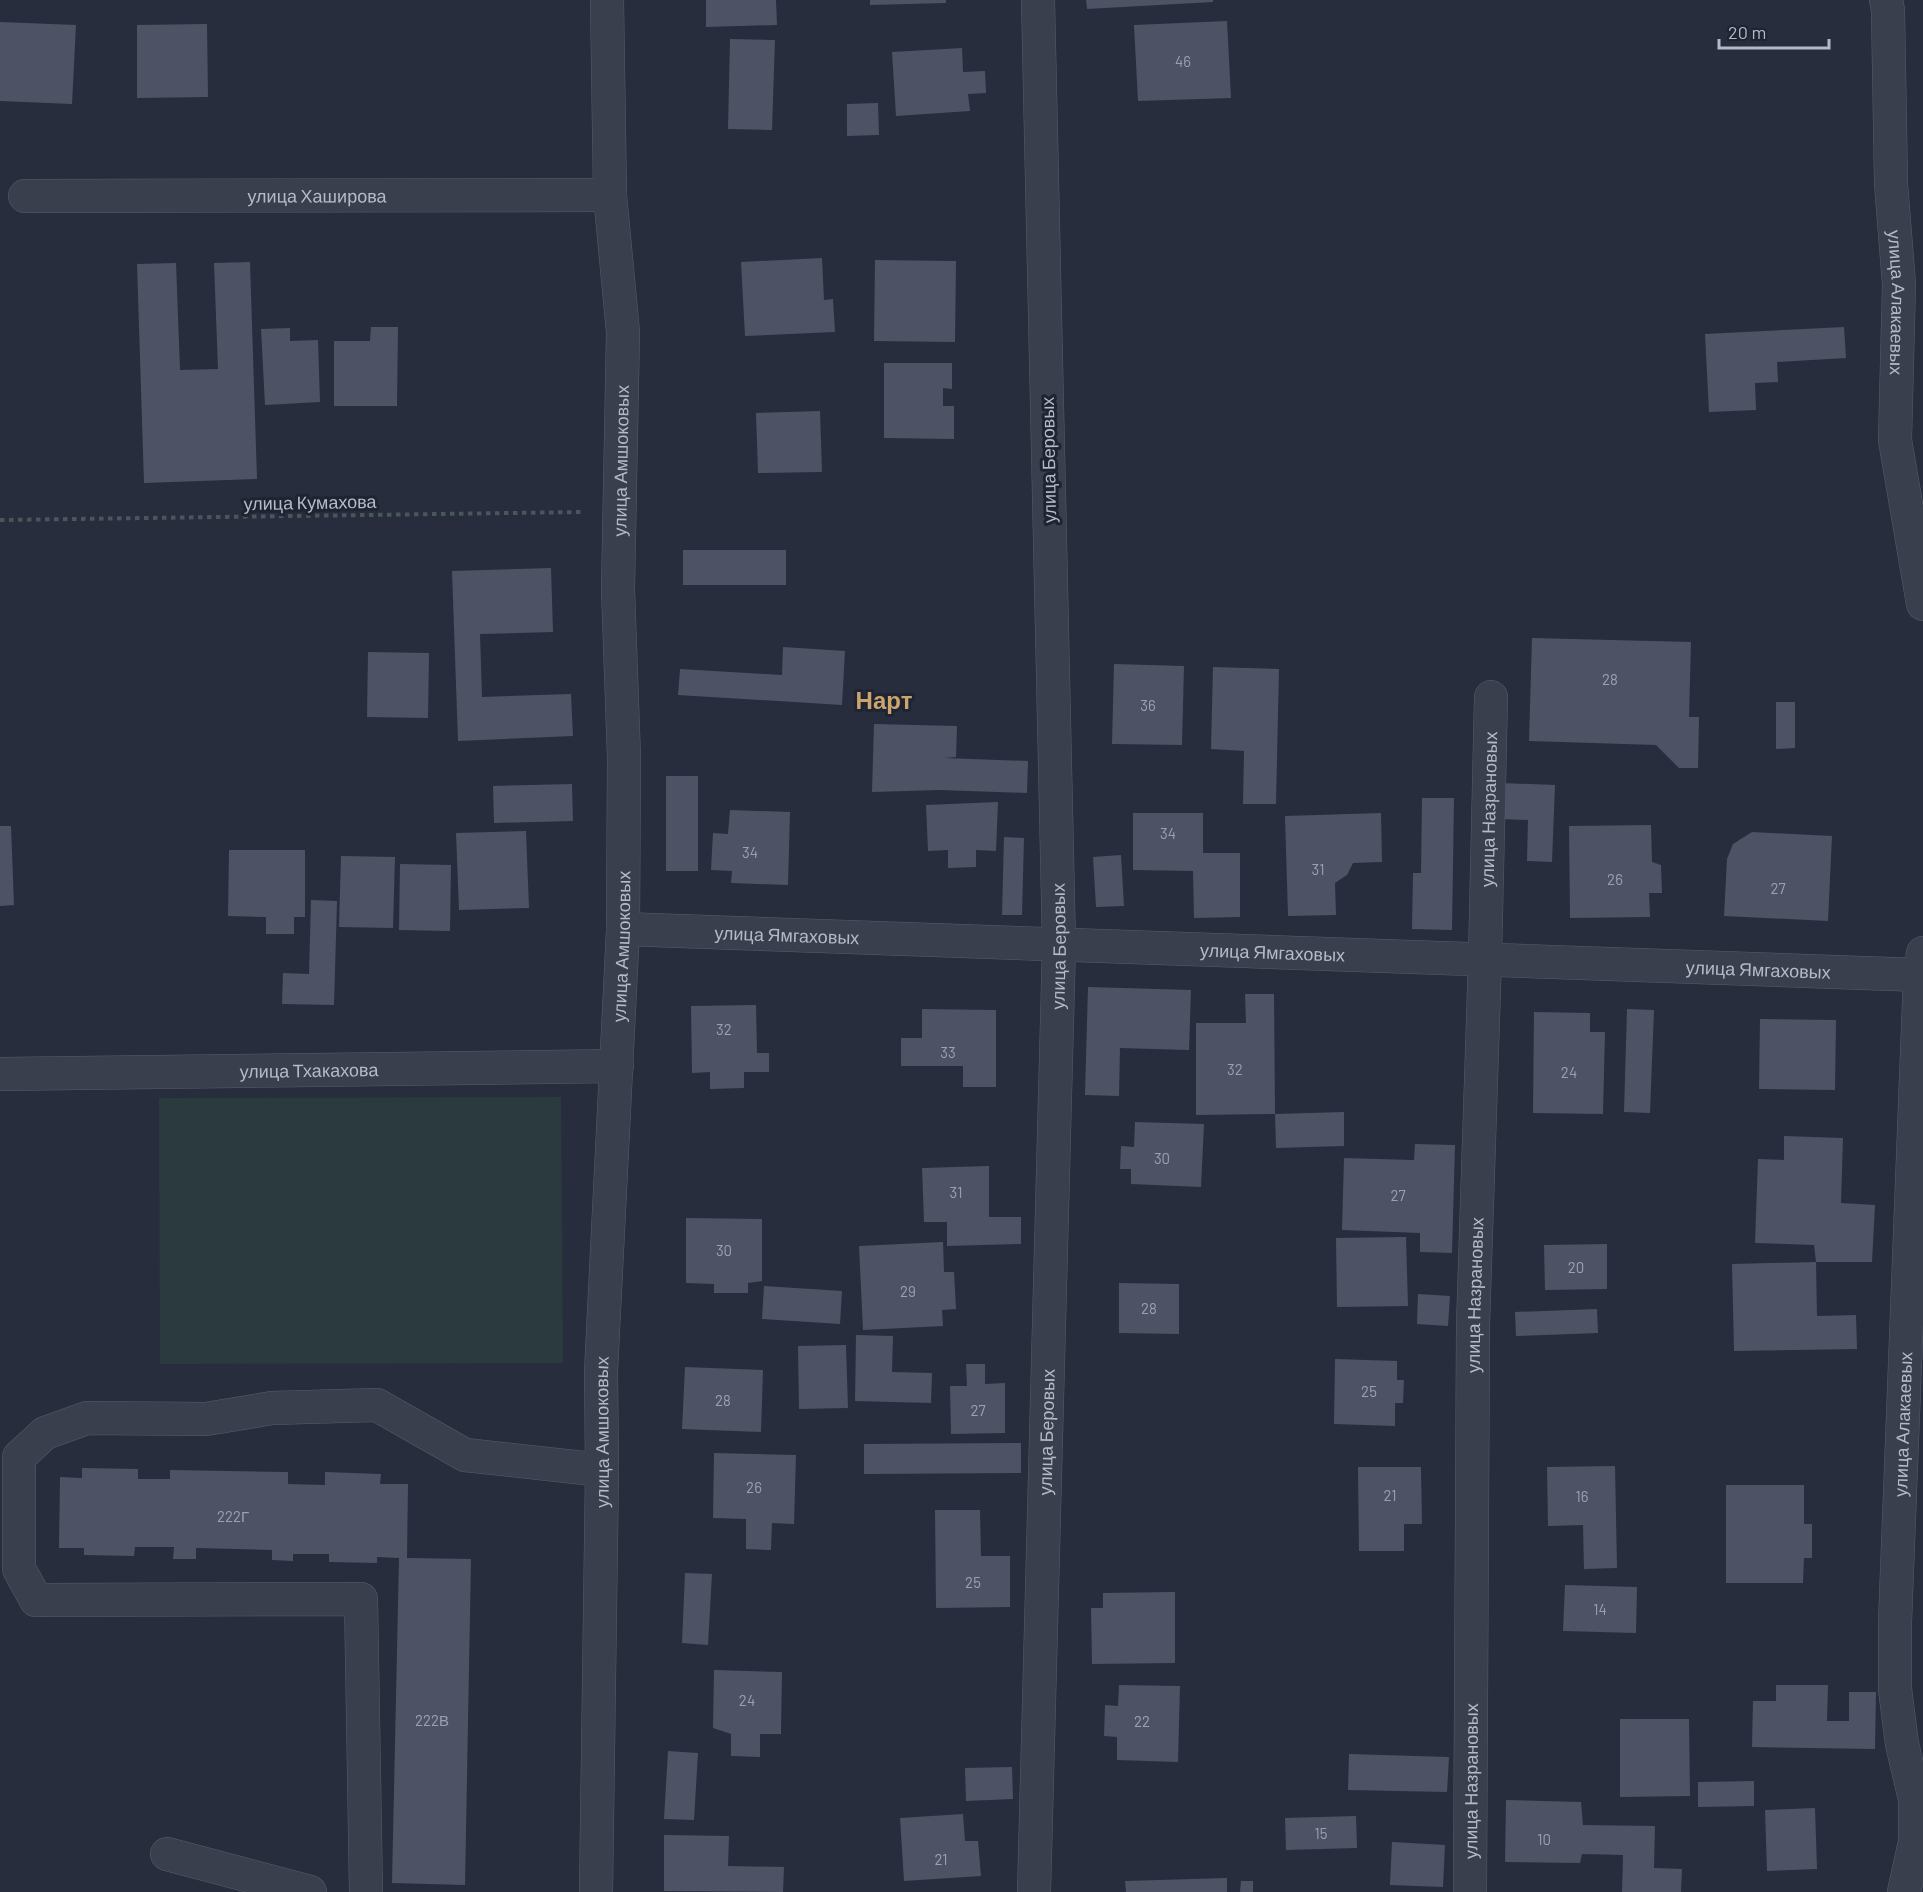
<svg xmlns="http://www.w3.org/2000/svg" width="1923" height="1892" viewBox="0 0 1923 1892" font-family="Barlow,sans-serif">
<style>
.green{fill:#2a3a3e}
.building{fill:#4d5365}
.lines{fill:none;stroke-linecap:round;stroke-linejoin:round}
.minor-casing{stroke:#585d6b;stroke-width:34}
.path{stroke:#49575c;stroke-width:4;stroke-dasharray:4.5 4.5;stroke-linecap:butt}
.minor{stroke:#3a3f4d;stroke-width:33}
.labels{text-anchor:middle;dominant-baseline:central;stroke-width:6;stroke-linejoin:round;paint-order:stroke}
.number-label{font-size:15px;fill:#9ca0af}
.street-label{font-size:18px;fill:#b6bac8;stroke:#1f2432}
.district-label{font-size:24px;font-weight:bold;fill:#cba46e;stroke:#1f2432}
</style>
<rect width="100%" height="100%" fill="#272d3c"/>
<path class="green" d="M561,1097L563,1363L160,1364L159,1098Z"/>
<path class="building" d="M706,0H776L777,25L706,27Z
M870,0H946V3L870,5Z
M1086,0H1213V2L1087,9Z
M1227,21L1231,98L1138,101L1134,25Z
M0,22L76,25L72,104L0,101Z
M207,24L208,97L137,98V25Z
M730,39L775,40L772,130L728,129Z
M962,48L963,72L985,71L986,93L968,94L970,111L896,116L892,52Z
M878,103L879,135L847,136V104Z
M822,258L824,300L833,299L835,332L745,336L741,262Z
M875,260L956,261L955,342L874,341Z
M250,262L257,479L144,483L137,264L176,263L180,370L218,369L214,263Z
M371,327H398L397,406H334V341H370Z
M1844,327L1846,358L1777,362L1778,382L1755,383L1756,410L1709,412L1705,334Z
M290,328V341L318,340L320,402L265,405L261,329Z
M884,363H952V389L943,388V406H954V439L884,438Z
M820,411L822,472L758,473L756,413Z
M683,550H786V585H683Z
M551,568L553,632L480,634L482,697L571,694L573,736L458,741L452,571Z
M1532,638L1691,642L1689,717H1699L1698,768H1679L1656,745L1529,741Z
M783,647L845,651L842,705L678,695L680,669L782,675Z
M368,652L429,653L428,718L367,717Z
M1114,664L1184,666L1182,745L1112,744Z
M1213,667L1279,669L1276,804H1243L1244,751L1211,749Z
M1776,702H1795V748L1776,749Z
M874,724L957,726L956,757L944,758L1028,761L1027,793L940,790L872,792Z
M666,776H698V871H666Z
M1501,783L1555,785L1552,862L1527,861L1528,820L1499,819Z
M572,784L573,821L494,823L493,786Z
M1422,798H1454L1452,930L1412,929L1413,873H1421Z
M998,802L996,851L976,850V867L948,868V850L928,851L926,805Z
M730,810L790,812L788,885L731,883L732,871L711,870L713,833L728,834Z
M1133,813H1203V853H1240V917L1194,918L1193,871L1133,870Z
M1381,813L1382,862L1353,863L1347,875L1335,883L1336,915L1288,916L1285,816Z
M1651,825L1652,862L1661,865L1662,893H1649L1650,917L1570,918L1569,826Z
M0,826H11L14,905L0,906Z
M526,831L529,908L459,910L456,833Z
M1752,832L1832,836L1828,921L1724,916L1727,859L1733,844Z
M1004,837L1024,838L1022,915H1002Z
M229,850H305V917H294V934H266V917L228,916Z
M1121,855L1124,906L1096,907L1093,857Z
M341,856L395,857L393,928L339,927Z
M400,864L451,865L450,931L399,930Z
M311,900L337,901L334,1005L282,1004L283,973L309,974Z
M1088,987L1191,990L1189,1050L1120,1048L1119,1096L1085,1095Z
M1245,994H1274L1275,1114L1196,1115V1023H1246Z
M756,1005L757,1053H769V1072H744V1088L710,1089V1072L692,1073L691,1006Z
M922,1009L996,1010V1087H963V1066H901V1038H922Z
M1627,1009L1654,1010L1650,1113L1624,1112Z
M1534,1012L1590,1013V1032H1605L1603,1114L1533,1113Z
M1760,1019L1836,1020L1835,1090L1759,1089Z
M1344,1112V1146L1276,1148L1275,1114Z
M1135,1122L1204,1124L1201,1187L1131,1184V1169H1120L1121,1146L1134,1147Z
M1784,1136L1843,1138L1841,1203L1875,1205L1872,1262H1816L1814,1245L1755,1243L1758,1159L1784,1160Z
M1415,1144L1455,1145L1452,1253L1420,1252V1233L1342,1230L1344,1158L1414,1160Z
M989,1166V1217H1021V1244L947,1246V1222H924L922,1168Z
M686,1218L762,1219V1281L748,1283V1293H714V1284L686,1283Z
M1406,1237L1408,1306L1337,1307L1336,1238Z
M943,1242L944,1272H954L956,1309L942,1310L943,1326L863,1330L859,1246Z
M1607,1244V1289L1545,1290L1544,1245Z
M1816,1262L1817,1316L1856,1315L1857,1349L1734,1351L1732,1264Z
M1119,1283L1179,1284V1334L1119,1333Z
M764,1286L842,1291L840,1324L762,1319Z
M1418,1294L1450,1296L1448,1326L1417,1324Z
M1597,1309L1598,1333L1516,1336L1515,1312Z
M856,1335L893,1336L892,1372L932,1373L931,1403L855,1401Z
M846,1345L848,1408L799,1409L798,1346Z
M1335,1359L1397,1361V1380H1404L1403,1403H1395V1426L1334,1424Z
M966,1364H985V1384L1005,1383V1433L951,1434L950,1386H967Z
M685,1367L763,1370L761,1432L682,1429Z
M1021,1443V1473L864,1474V1444Z
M714,1453L796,1455L794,1524L772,1523L771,1550L746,1549V1519L713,1518Z
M1615,1466L1617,1568L1584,1569L1583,1525L1548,1526L1547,1467Z
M1358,1467H1421L1422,1524H1404V1551H1359Z
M82,1468L138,1469V1479H170V1470L288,1472V1484L325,1485V1472L381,1474L380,1484H408L407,1558L471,1559L465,1885L392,1883L399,1558L377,1557V1563L329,1562V1554H293V1561L272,1560V1550L196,1548V1559H173L174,1547H135L134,1556L84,1555V1548H59L60,1477L82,1478Z
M1726,1485H1804V1524H1812V1558H1804L1803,1583H1726Z
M935,1510H980L981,1556H1010V1607L936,1608Z
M685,1573L712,1574L708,1645L682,1643Z
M1565,1585L1637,1587L1636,1633L1563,1631Z
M1175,1592V1663L1092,1664L1091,1608H1103V1593Z
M714,1670L782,1672L781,1734H760V1757L731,1756V1734L713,1728Z
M1119,1685L1180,1686L1178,1762L1117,1760V1737L1104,1736L1105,1705L1118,1706Z
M1776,1685H1828L1827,1721H1849V1692H1876L1875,1749L1752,1747L1753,1701H1776Z
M1620,1719H1689L1690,1796L1620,1797Z
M668,1751L698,1753L694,1820L664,1819Z
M1349,1754L1449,1757L1447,1792L1348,1790Z
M1012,1767L1013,1799L966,1801L965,1768Z
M1754,1781V1806L1698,1807V1782Z
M1506,1800L1581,1802L1583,1825L1655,1826L1654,1868L1682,1869L1681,1892H1622L1623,1855L1582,1854L1580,1863L1505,1862Z
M1815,1808L1817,1869L1767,1871L1765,1810Z
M963,1814L965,1841H978L981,1876L904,1881L900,1818Z
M1356,1816L1357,1848L1286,1850L1285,1818Z
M664,1835L729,1836L728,1866L784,1867L783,1892L664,1891Z
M1392,1842L1445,1845L1443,1887L1390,1885Z
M1227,1878V1892H1126L1125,1881Z
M1241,1881H1253V1892H1240Z"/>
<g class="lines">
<defs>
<g id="minor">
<path id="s1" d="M1886,0L1888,10L1891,184L1899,284L1895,440L1923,604"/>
<path id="s2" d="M25,196L610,195"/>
<path id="s3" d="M623,929L1920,975"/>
<path id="s4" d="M0,1074L617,1066"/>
<path d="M167,1854L310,1892"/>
<path d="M366,1892L361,1599L36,1600L19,1569V1457L45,1433L87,1418L206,1419L272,1408L377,1405L465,1455L602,1470"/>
<path id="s5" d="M596,1892L602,1470L601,1372L623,929L624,758L618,589L623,332L610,195L607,0"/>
<path id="s6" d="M1034,1892L1059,945L1038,0"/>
<path id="s7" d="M1470,1892L1473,1325L1485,958L1491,697"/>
<path id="s8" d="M1904,1892L1915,1842V1799L1902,1744L1895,1689V1622L1920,975L1923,953"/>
</g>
</defs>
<use href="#minor" class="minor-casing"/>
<path class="path" d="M0,520L584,512"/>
<use href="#minor" class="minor"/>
</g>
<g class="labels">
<g class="number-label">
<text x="1183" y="61">46</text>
<text x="1610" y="679">28</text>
<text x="1148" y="705">36</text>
<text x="1168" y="833">34</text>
<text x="750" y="852">34</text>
<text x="1318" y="869">31</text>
<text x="1615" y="879">26</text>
<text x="1778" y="888">27</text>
<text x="724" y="1029">32</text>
<text x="948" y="1052">33</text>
<text x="1235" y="1069">32</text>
<text x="1569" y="1072">24</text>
<text x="1162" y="1158">30</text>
<text x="956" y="1192">31</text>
<text x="1398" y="1195">27</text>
<text x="724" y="1250">30</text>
<text x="1576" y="1267">20</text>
<text x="908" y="1291">29</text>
<text x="1149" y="1308">28</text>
<text x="1369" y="1391">25</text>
<text x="723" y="1400">28</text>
<text x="978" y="1410">27</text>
<text x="754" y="1487">26</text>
<text x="1390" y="1495">21</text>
<text x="1582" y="1496">16</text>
<text x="233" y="1516">222Г</text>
<text x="973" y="1582">25</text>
<text x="1600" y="1609">14</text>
<text x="747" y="1700">24</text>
<text x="432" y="1720">222В</text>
<text x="1142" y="1721">22</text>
<text x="1321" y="1833">15</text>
<text x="1544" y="1839">10</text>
<text x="941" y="1859">21</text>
</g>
<g class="street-label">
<text stroke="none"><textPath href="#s2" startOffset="292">улица Хаширова</textPath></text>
<text stroke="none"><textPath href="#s1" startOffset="303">улица Алакаевых</textPath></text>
<text stroke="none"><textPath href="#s5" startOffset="1432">улица Амшоковых</textPath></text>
<text transform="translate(1048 460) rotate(-91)">улица Беровых</text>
<text transform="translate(310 502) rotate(-1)">улица Кумахова</text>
<text stroke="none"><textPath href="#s7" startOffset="1083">улица Назрановых</textPath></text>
<text stroke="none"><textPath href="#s3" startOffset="164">улица Ямгаховых</textPath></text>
<text stroke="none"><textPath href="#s5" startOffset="946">улица Амшоковых</textPath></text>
<text stroke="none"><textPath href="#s6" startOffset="946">улица Беровых</textPath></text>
<text stroke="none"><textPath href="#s3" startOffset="650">улица Ямгаховых</textPath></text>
<text stroke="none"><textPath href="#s3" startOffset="1136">улица Ямгаховых</textPath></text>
<text stroke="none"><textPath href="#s4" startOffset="309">улица Тхакахова</textPath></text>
<text stroke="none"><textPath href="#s7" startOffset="597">улица Назрановых</textPath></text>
<text stroke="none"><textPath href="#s8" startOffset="471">улица Алакаевых</textPath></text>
<text stroke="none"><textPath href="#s5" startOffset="460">улица Амшоковых</textPath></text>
<text stroke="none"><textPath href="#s6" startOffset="460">улица Беровых</textPath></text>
<text stroke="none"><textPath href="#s7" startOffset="111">улица Назрановых</textPath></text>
</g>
<g class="district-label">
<text x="884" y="699">Нарт</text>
</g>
</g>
<path d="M1719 39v9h110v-9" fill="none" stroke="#b6bac8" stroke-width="3"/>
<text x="1728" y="39" font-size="18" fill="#b6bac8" stroke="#1f2432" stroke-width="4.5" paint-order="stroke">20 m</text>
</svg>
